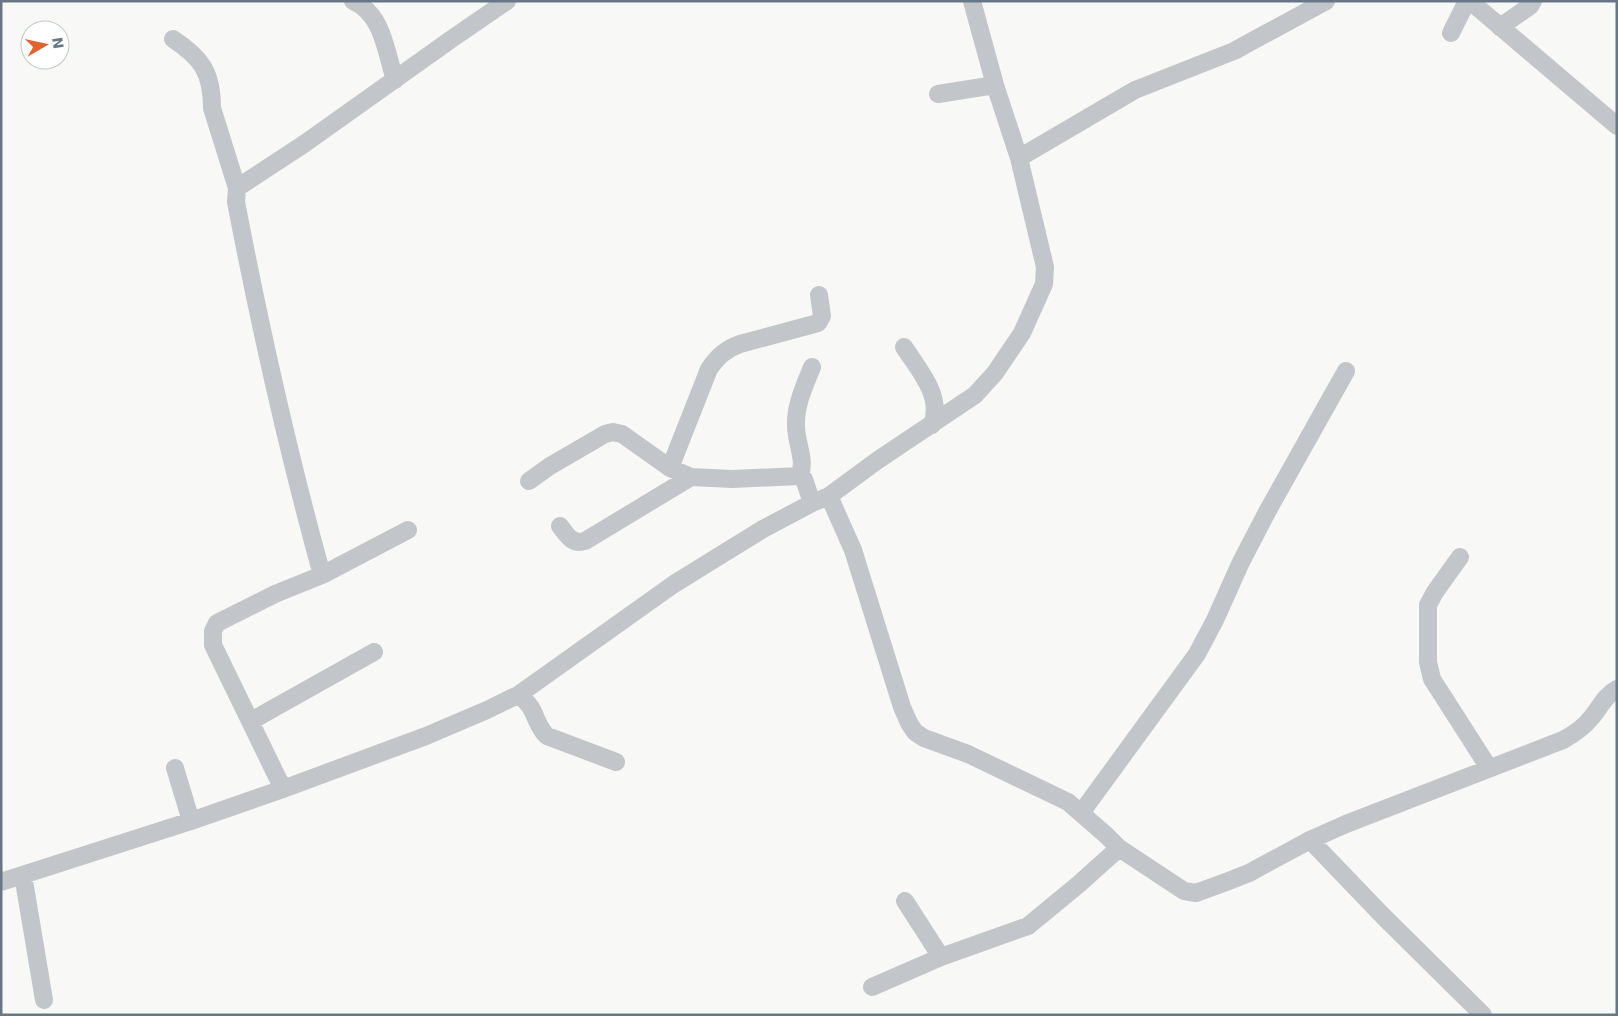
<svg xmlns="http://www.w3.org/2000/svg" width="1618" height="1016" viewBox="0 0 1618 1016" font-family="'DejaVu Sans',sans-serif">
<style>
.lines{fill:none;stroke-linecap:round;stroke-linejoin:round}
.minor{stroke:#c2c5c9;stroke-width:18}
</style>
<rect width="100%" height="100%" fill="#f8f8f6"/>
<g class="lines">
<path class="minor" d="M353,1C383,14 386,52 395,80
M1470,1L1617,126
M1500,27L1530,6L1533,1
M1451,33L1467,1
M173,39C202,58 212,73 212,108L237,188
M938,94L995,85
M1019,158L1135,90L1234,51L1326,1
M904,347C919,370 943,396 932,425
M670,468L709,369C718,356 726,349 740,344L818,323L822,316L819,295
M800,476C806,457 795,442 796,423C796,403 805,385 812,367
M529,481L550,466L605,434L613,432L622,434L670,468L691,477L732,479L800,476L804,479L812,503
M829,496L853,550L902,707L909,723L915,732L924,738L968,754L1068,802L1106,835L1119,848L1184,891L1196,893L1226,882L1249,873L1310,840L1346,824L1563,740C1574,734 1583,728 1591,718C1600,708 1604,696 1617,689
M560,526C567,535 572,545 585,541L691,477
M1460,557L1435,592L1428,605V662L1432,679L1489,768
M322,575L408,530
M518,695C538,708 533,723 547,736L616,762
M251,721L374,652
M175,768L191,821
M283,789L213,645V631L217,623L275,594L322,575C288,452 260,327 236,202L237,188L304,144L453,38L507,1
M1081,813L1197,654L1215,620L1241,562L1267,512L1346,371
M1310,840L1383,916L1483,1015
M23,875L44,1000
M1,882L191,821L283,789L426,736L487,710L518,695L674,584L763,529L812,503L829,496L878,460L975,395L995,373L1022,333L1044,284L1045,267L1019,158L995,85L972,1
M905,901L941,957L1028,926L1079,884L1119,848
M872,987L941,957"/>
</g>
<rect width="1618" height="1016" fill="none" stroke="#687785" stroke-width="5"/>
<g transform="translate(45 45) rotate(81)"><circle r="24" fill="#ffffff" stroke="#c3c9ce"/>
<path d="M0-4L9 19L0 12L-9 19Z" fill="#dc6332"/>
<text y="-8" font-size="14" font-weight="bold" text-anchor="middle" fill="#687785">N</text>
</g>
</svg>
